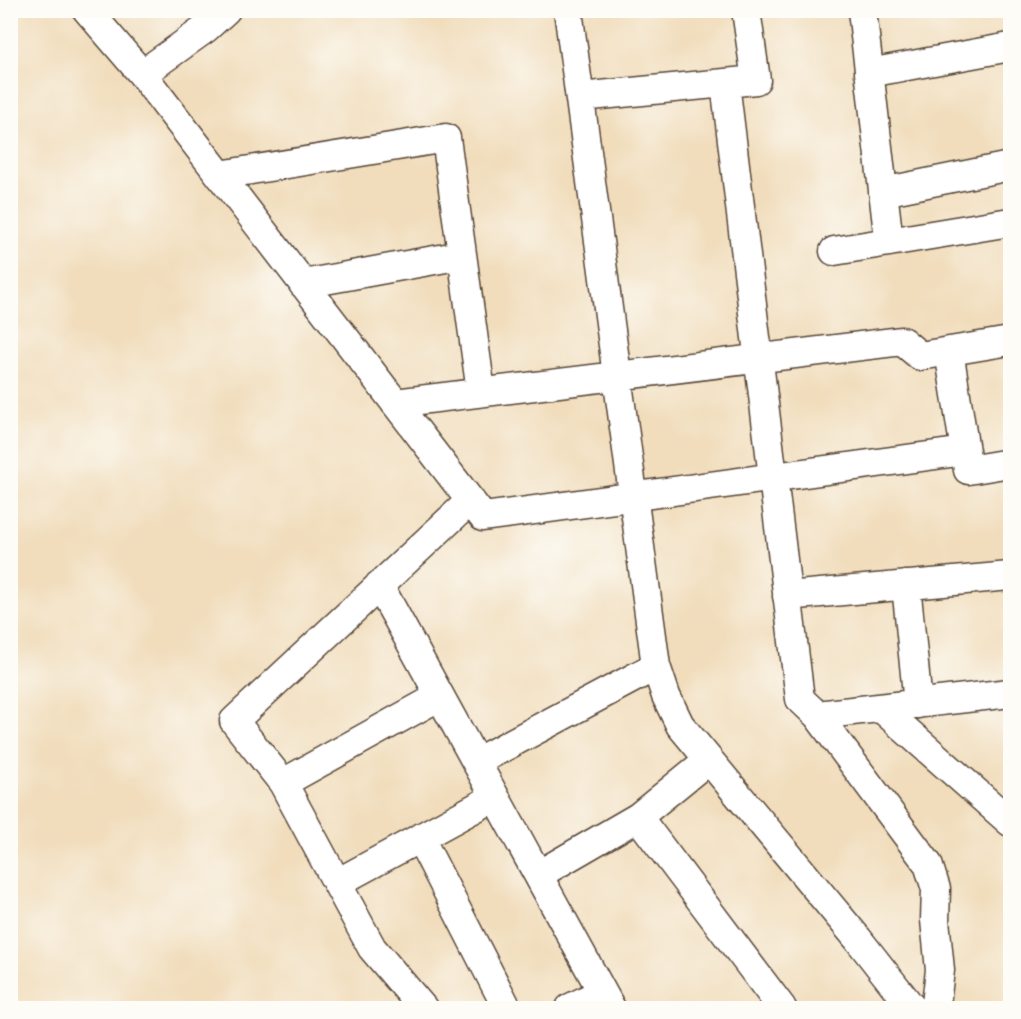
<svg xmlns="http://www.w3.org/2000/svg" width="1021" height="1019" viewBox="0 0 1021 1019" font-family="'Patrick Hand',sans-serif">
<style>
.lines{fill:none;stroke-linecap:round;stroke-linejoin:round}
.minor-casing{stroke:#564536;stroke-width:31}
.minor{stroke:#fff;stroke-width:28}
</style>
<rect width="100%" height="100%" fill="#fdfcf7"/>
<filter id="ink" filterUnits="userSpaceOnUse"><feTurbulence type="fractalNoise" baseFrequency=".0167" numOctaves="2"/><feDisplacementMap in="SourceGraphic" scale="12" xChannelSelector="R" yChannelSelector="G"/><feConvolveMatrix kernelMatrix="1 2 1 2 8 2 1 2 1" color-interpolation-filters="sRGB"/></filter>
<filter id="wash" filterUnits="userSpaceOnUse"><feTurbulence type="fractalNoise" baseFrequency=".008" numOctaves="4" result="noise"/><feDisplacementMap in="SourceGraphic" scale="24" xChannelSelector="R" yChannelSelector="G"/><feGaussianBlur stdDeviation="1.35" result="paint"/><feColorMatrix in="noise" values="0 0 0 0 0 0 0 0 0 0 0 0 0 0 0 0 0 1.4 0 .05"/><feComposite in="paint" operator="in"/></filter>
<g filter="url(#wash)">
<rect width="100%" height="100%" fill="#f1ddbc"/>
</g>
<g filter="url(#ink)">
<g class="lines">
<defs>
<path id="minor" d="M87,10L142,74L483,517L965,451
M568,10L656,666L666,696L680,725L858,939L912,1008
M862,10L889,242
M869,73L1010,47
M142,74L205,29L226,10
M725,83L800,699L817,715L928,864L936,889L935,920L940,970L936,1004L933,1008
M580,97L756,80L746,10
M220,175L446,138L481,392
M883,192L1010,166
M834,251L1010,222
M303,284L462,255
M949,351L968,470L1010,463
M395,403L902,341L920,356L1010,341
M379,585L611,1008
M906,585L918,704
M787,596L1010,576
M881,708L1010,822
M817,715L1010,693
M476,762L656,666
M283,783L440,696
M638,817L782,1008
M420,838L507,1008
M538,875L638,817L708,760
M337,883L495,797
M423,1008L372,948L283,783L234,721L470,501
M570,1008L602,992"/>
</defs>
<use href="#minor" class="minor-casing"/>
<use href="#minor" class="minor"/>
</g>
</g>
<rect width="1021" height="1019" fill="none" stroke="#fdfcf7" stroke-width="36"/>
</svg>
